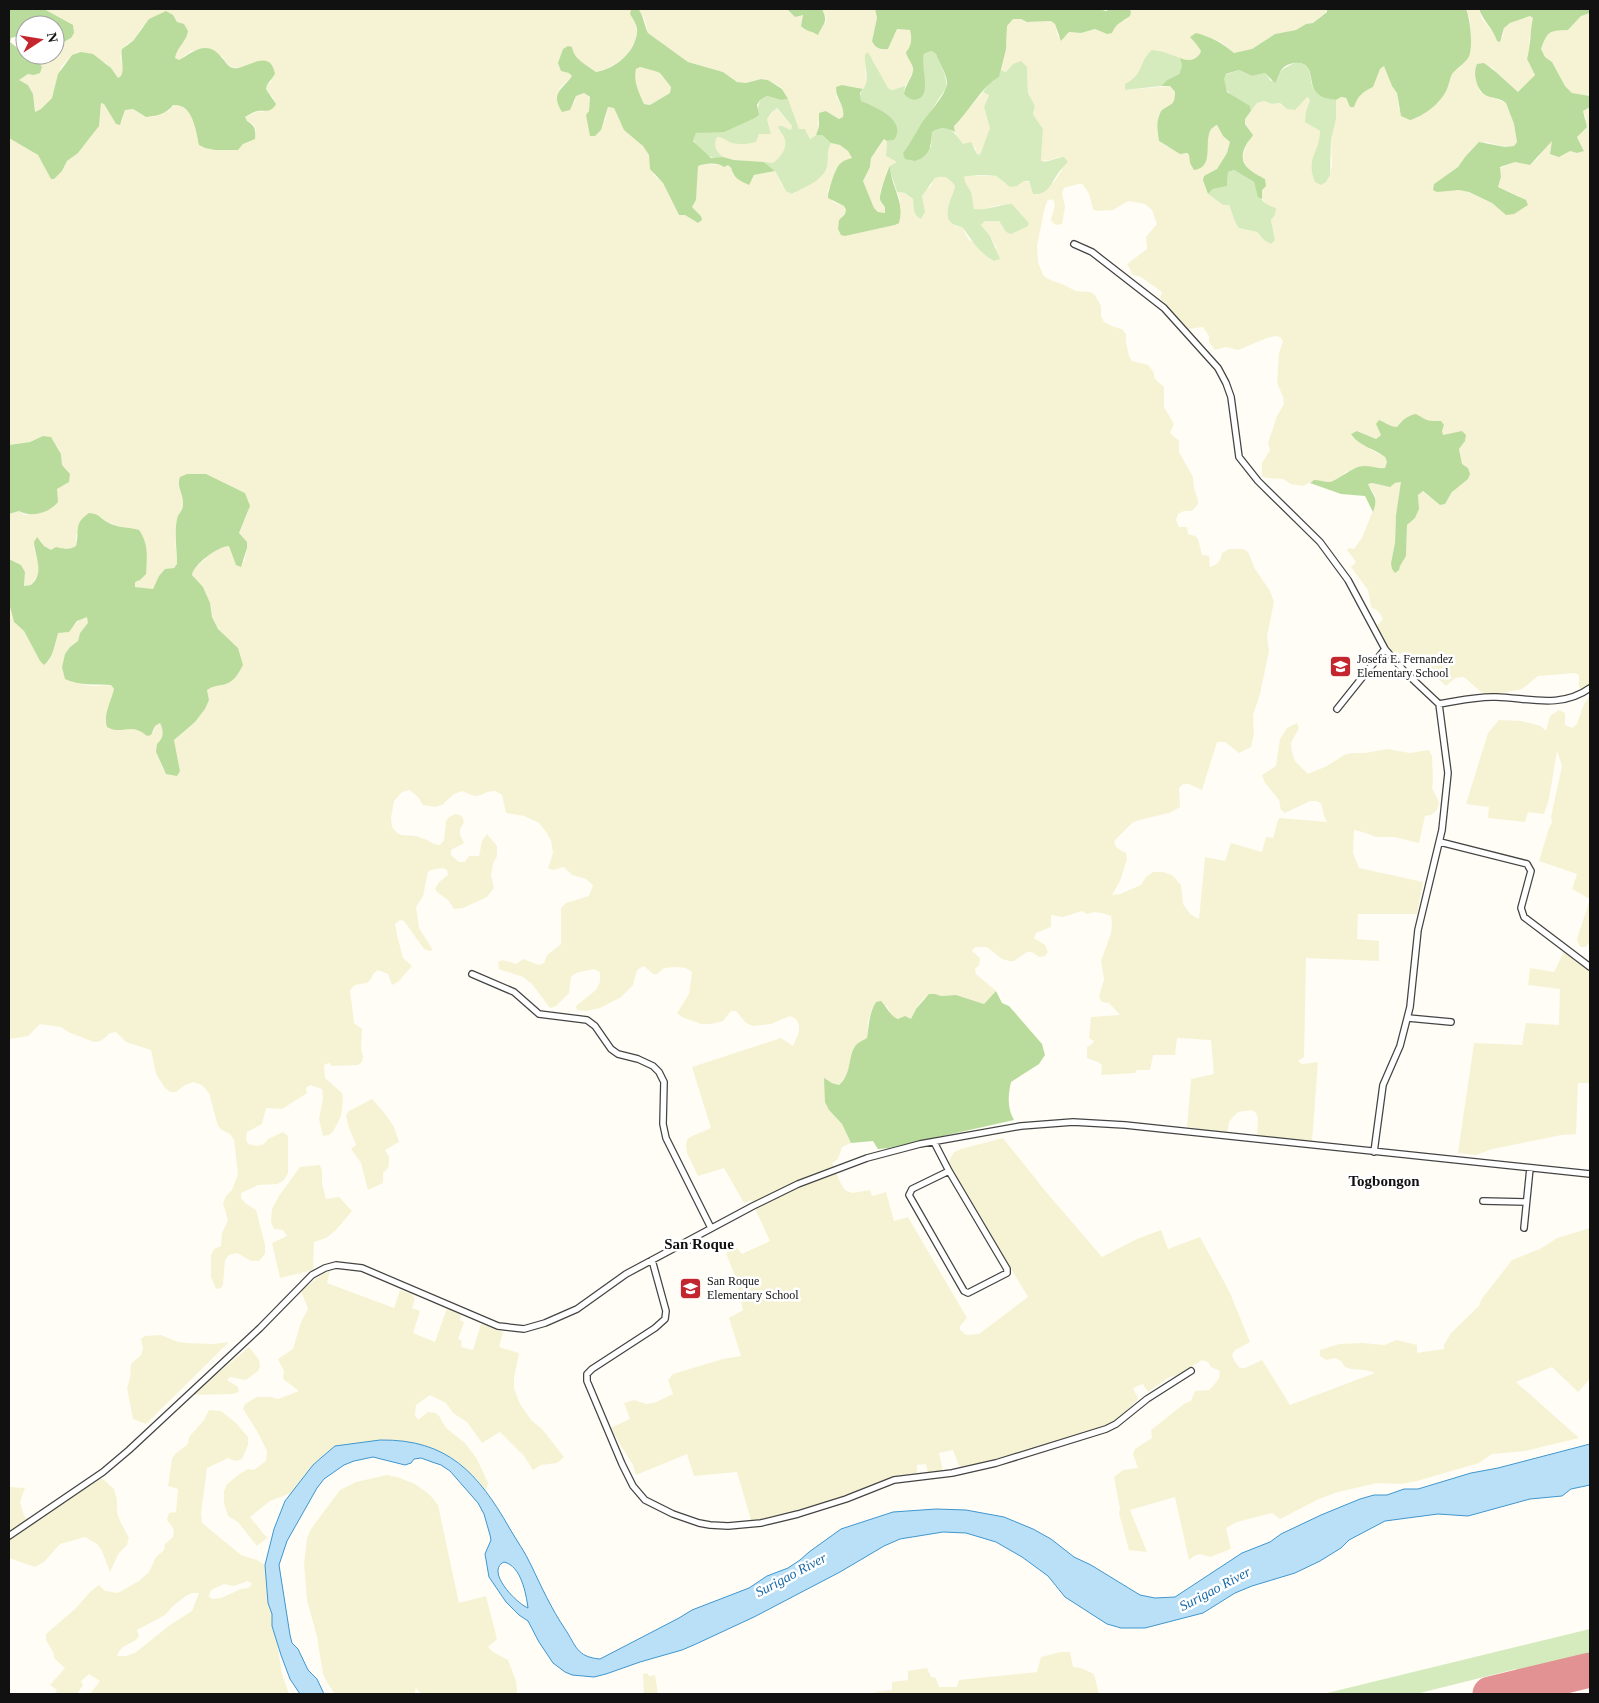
<svg xmlns="http://www.w3.org/2000/svg" width="1599" height="1703" viewBox="0 0 1599 1703" font-family="Georgia,serif">
<style>
.farmland{fill:#f6f3d4;fill-rule:evenodd}
.green{fill:#d5ebbd}
.forest{fill:#b9dc9c;fill-rule:evenodd}
.water{fill:#b9e0f7;stroke:#3f96cf;fill-rule:evenodd}
.lines{fill:none;stroke-linecap:round;stroke-linejoin:round}
.runway{stroke:#e29292;stroke-width:35}
.minor-casing{stroke:#444;stroke-width:8}
.minor{stroke:#fff;stroke-width:5.5}
.labels{text-anchor:middle;dominant-baseline:central;stroke-width:5;stroke-linejoin:round;paint-order:stroke}
.poi-label{font-size:12px;fill:#111;stroke:#fff;text-anchor:start}
.water-label{font-size:14px;font-style:italic;fill:#1768a6;stroke:#fff}
.quarter-label{font-size:15px;font-weight:bold;fill:#111;stroke:#fff}
</style>
<rect width="100%" height="100%" fill="#fffdf5"/>
<path class="farmland" d="M44,9H631L630,14L635,22L637,31L635,41L626,57L607,69L596,72L577,59L573,53L563,49L562,55L572,76L559,89L574,103L576,96L584,93L590,98L589,111L586,115L605,121L608,107L614,108L620,122L643,146L649,155L654,175L663,183L679,215H685L698,223L701,216L692,207L696,200L697,166L704,164L728,165L732,169L733,175L740,181L752,180L754,175L775,171L782,185L793,194L822,176L827,169L828,148L831,143L840,145L848,151L853,158L841,163L836,170L828,190L833,202L844,206L846,210L845,214L842,216L845,236L895,225L900,199L897,192L905,193L913,199L914,213L925,212L922,196L925,191L931,186L935,177L942,175L950,179L955,186L947,213L955,226L962,227L969,240L997,249L990,236L981,225L985,221H999L1006,232L1029,223L1012,204L999,205L981,210L974,209L972,203V194L964,182V177L969,175L977,176H996L1004,183L1017,186L1024,181L1029,182L1033,194L1054,182L1062,170L1064,158L1058,157L1051,160L1041,161L1043,129L1033,114L1035,106L1028,93L1027,67L1013,64L1006,72L1000,70L1007,40V26L1013,19H1021L1027,22L1051,21L1055,24L1058,37L1066,36L1069,32L1081,33L1095,29L1107,34L1120,21L1126,20L1131,11L1128,9H1327V11L1313,23L1306,24L1296,30L1275,34L1252,49L1244,52L1234,53L1221,42L1204,35L1192,40L1197,44L1201,51L1200,56L1196,58L1185,61L1164,52L1146,55L1141,70L1125,90L1170,86L1175,92V99L1173,104L1161,111L1159,115L1157,132L1159,141L1166,146L1189,155L1190,163L1208,141V135L1213,127L1217,125L1223,136L1231,142L1227,153L1217,169L1204,177V180L1208,194L1223,205H1229L1236,224L1239,228L1257,232L1264,240H1275L1271,220L1275,215L1262,199L1260,176L1252,173L1245,165L1243,157L1246,145L1253,135L1245,123V119L1257,103L1264,101L1272,104L1280,103L1287,109L1306,96L1310,100L1306,111L1312,126L1320,131L1326,182L1330,174L1332,164L1331,140L1336,111V100L1341,97L1346,99L1350,107L1362,92L1373,87L1380,68L1384,65L1392,86L1397,93L1399,109L1424,112L1434,105L1453,72L1461,67L1471,49L1470,19L1466,9H1479L1482,19L1494,33L1497,41L1503,36L1504,28L1510,23L1530,16L1533,18L1532,32L1529,39L1530,48L1527,59L1535,75L1530,81L1518,92L1491,67L1476,81L1480,92L1506,103L1514,124L1517,142L1514,146L1505,147L1486,142L1465,157L1458,167L1434,184L1469,192L1492,203L1506,215L1519,196L1498,187L1501,177L1500,168L1515,162L1530,165L1538,158L1548,144L1553,140L1550,154H1562L1570,151L1577,153L1584,150L1577,137L1586,118L1583,111L1590,107V686L1581,692L1579,687V675L1575,673L1538,676L1522,689L1495,694L1481,692L1464,677L1455,678L1446,686L1411,655L1401,654L1391,651L1386,646L1375,628L1383,619L1378,611L1371,607L1368,590L1351,567L1356,562L1347,550L1349,548L1354,549L1362,538L1376,503L1375,495L1367,484L1372,483L1384,486L1402,482L1396,515L1395,543L1391,563L1400,566L1406,556L1407,525L1415,518L1419,509L1418,495L1422,491L1440,505L1445,504L1468,468L1462,464L1459,449L1465,441L1448,435H1443L1442,431L1444,425L1437,421L1431,422L1424,421L1420,417L1397,427H1392L1385,422L1381,435L1376,439L1358,431L1351,434L1353,438L1370,449L1385,457L1387,462L1385,468L1359,467L1346,472L1335,481L1329,482L1314,480L1303,486L1291,484L1283,479L1266,478L1262,476V463L1270,450L1268,443L1277,416L1284,404L1283,397L1277,383L1279,353L1283,341L1280,337L1275,336L1267,338L1238,350L1226,347L1215,350L1209,342V336L1203,327L1188,329L1160,298L1162,292L1141,277L1133,275L1127,264L1147,249L1146,237L1157,224L1152,210L1145,204L1128,201L1113,210L1096,211L1093,209L1089,194L1086,189L1082,184H1078L1064,188L1062,193L1065,207L1062,224L1056,225L1052,222L1051,219L1055,206L1054,201L1051,199L1047,201L1044,211L1037,246L1038,262L1043,275L1048,279L1062,284L1076,291L1090,292L1095,295L1101,306V316L1104,322L1114,327L1122,329L1126,334V342L1129,356L1132,361L1148,365L1153,371L1155,379L1164,387V407L1174,424L1170,433L1179,441V452L1193,477L1194,488L1198,500V504L1192,511H1184L1178,514L1176,520L1179,527H1187L1188,534L1195,536L1198,539L1202,555L1209,556L1210,567L1215,565L1220,560L1222,553L1229,549H1243L1248,552L1255,569L1270,591L1274,602L1267,636L1269,651L1260,694L1253,715L1254,733L1251,747L1239,753L1225,742H1217L1202,790L1189,784H1183L1179,788L1180,807L1169,813L1139,820L1132,823L1116,839L1114,843L1117,848L1126,853L1127,859L1120,881L1112,895L1120,894L1141,885L1146,877L1153,872H1163L1172,875L1181,885L1183,904L1190,914L1199,919L1205,857L1225,861L1231,843L1262,852L1266,837L1273,838L1278,820L1280,818L1327,822L1324,816L1321,803L1316,801H1310L1285,813L1281,810L1279,800L1265,783L1262,775L1276,766L1280,739L1287,728L1297,723L1299,728L1291,743L1292,752L1295,761L1308,774L1327,766L1344,755L1351,753H1365L1387,749L1410,753L1429,750L1432,756L1433,780L1432,788L1439,802L1437,810L1431,815L1425,816L1419,843L1394,837H1376L1366,833L1354,830L1353,853L1359,868L1423,882L1417,914H1358L1357,939L1379,941V961L1306,958L1304,1057L1298,1061L1302,1064L1318,1062L1312,1141L1257,1136L1258,1118L1256,1113L1252,1110L1238,1112L1233,1117L1229,1122L1227,1133L1187,1127L1191,1079L1214,1074L1211,1040L1177,1038L1175,1055H1153L1150,1070H1137L1135,1073L1101,1075L1102,1065L1098,1062L1087,1058V1047L1091,1045L1094,1041L1089,1038L1091,1017L1120,1015L1109,1003L1102,1002L1099,997L1104,979L1101,961L1111,933L1112,925L1111,916L1102,913L1094,912L1087,914L1082,911L1063,917L1051,915V927L1036,933L1034,938L1045,945L1048,952L1045,956L1039,957L1032,952H1027L1014,961H1009L1002,959L987,947H975L972,951L980,958L979,965L975,969L976,974L996,991L984,1004L956,995L940,996L935,994L924,998L916,1009L912,1019L900,1018L898,1019L892,1017L887,1006L872,1008L868,1022L867,1038L855,1047L846,1076L839,1085L828,1081L829,1110L842,1124L851,1143L842,1147L838,1159L832,1163L840,1182L845,1190L852,1193L870,1190L872,1196L886,1192L894,1221L908,1217L967,1318L960,1326V1330L966,1335L979,1334L1028,1297L950,1167L949,1161L954,1152L961,1149L1003,1138L1047,1193L1102,1257L1137,1239L1161,1230L1168,1249L1200,1237L1230,1293L1250,1342L1235,1350L1232,1355L1235,1362L1240,1368H1245L1262,1360L1290,1405L1375,1373L1366,1370L1351,1369L1345,1367L1341,1361L1335,1358L1326,1360L1320,1356V1350L1339,1344L1362,1343L1384,1345L1397,1340L1417,1345V1353L1444,1349V1345L1451,1333L1479,1306L1481,1300L1512,1260L1540,1249L1557,1238L1590,1228V1379L1578,1392L1552,1367L1516,1382L1579,1438L1525,1451L1492,1454L1479,1463L1417,1481L1401,1484L1377,1483L1338,1492L1319,1499L1280,1519L1272,1513L1237,1522L1226,1528L1231,1549L1210,1557L1200,1554L1194,1556L1189,1560L1175,1497L1130,1510L1147,1552L1129,1550L1119,1513L1120,1509L1114,1477L1123,1470L1138,1468L1133,1454L1135,1449L1152,1438L1151,1430L1184,1404L1191,1401L1195,1391L1209,1390L1214,1385L1219,1378L1220,1371L1211,1367L1208,1362L1202,1360L1180,1374L1168,1378L1148,1392L1143,1384L1133,1388L1138,1399L1119,1418L1104,1426L992,1461L962,1467L959,1466L953,1450L939,1453L943,1471L928,1473L926,1464L917,1465V1473L900,1475L846,1496L768,1518L751,1520L737,1472L694,1476L687,1454L636,1475L633,1465L610,1428L630,1419L624,1403L634,1400L646,1404L654,1403L673,1394L668,1380L673,1374L723,1359L741,1356L729,1318L743,1310L736,1279L726,1253L737,1248L742,1254L770,1241L751,1200L744,1203L724,1168L698,1176L687,1153L686,1146L687,1140L690,1137L711,1128L692,1067L781,1038L793,1046L799,1032V1025L796,1019L790,1016L771,1024L753,1026L746,1023L736,1011H731L723,1021L711,1024H701L682,1017L677,1013L689,994L692,972L686,968L676,967L664,968L657,974H653L644,966L637,970L633,985L621,997L600,1008L586,1011L577,1010L576,1006L596,990L600,982V972L594,969L576,973L571,977L569,993L556,1006L550,1008L532,984L523,977L499,969L498,962L503,960L516,964L523,959L539,965L544,963L547,955L561,944V908L566,903L589,896L593,885L586,879L572,875L564,867L553,870L548,868L553,853L551,841L547,833L539,823L524,816L506,813L502,795L495,791L487,792L481,795L474,796L462,791L454,794L442,805L435,807L423,805L418,797L410,790L402,792L394,801L391,818L392,827L396,832L401,835L416,836L427,840L434,844L440,845L444,840L446,821L449,817L456,814L462,816L464,822L460,829V835L464,843L451,850V855L459,862H465L469,856H479L482,841L487,834L497,846V856L493,864L491,875L494,888L487,897L463,908L454,909L448,900L437,892L435,889L439,882L448,875L447,870L443,868L431,870L428,872L423,896L416,907L419,928L433,950L429,951L424,949L404,921L400,920L395,924L397,935L403,958L412,966L398,982L392,985L388,974L378,970L373,974L371,979L367,983L355,985L350,990L354,1023L362,1029L361,1048L363,1057L362,1062L358,1065L332,1066L329,1063L324,1065L325,1078L342,1093L343,1100L341,1116L334,1130L329,1135L323,1136L319,1119L323,1098L322,1089L310,1085L306,1088L307,1093L282,1109L266,1108L262,1124L247,1132L246,1139L248,1144L257,1146L264,1144L268,1139L283,1132L288,1136V1173L284,1180L278,1184L258,1185L241,1193V1198L245,1203L256,1210L265,1245V1254L259,1261H251L237,1253L229,1255L225,1260L223,1284L221,1288L216,1289L211,1277V1255L214,1249L221,1246L222,1233L228,1220L223,1203L226,1196L232,1190L238,1174L234,1140L230,1134L222,1130L218,1126L209,1093L202,1085L193,1082L185,1085L176,1092H170L165,1088L156,1074L151,1050L126,1042L116,1032L110,1033L101,1041L94,1042L68,1032L61,1027L40,1024L28,1036L9,1039V603L14,622L24,631L40,661L48,662L56,643L57,633L74,626L81,618L87,617L89,623L80,633L78,641L70,647L65,654L62,667L71,682L92,686L111,685L114,689L112,700L107,711L119,730L133,728L138,729L147,736L154,731L155,726L160,723L163,729V734L156,752L164,771H180L174,740L195,722L205,709L209,700L207,690L213,686L227,684L235,644L229,641L215,625L212,617L210,603L203,587L192,576V570L205,559L207,555L225,546H229L244,562L247,548V542L239,533L248,512L245,493L218,480L179,487L184,504L182,510L177,518L175,536L177,564L174,568L168,569L156,583L153,589L134,587V582L146,568L147,555L134,529L124,528L107,522L101,517L76,535V546L72,548L51,550L44,546L40,540L34,548L39,565L38,575L31,585L24,586L25,572L21,565L9,559V514L19,511L25,515L44,511L54,507L57,489L65,484L67,470L62,465L61,454L58,448L53,441L43,436L30,442L9,445V138L38,155L42,162L62,171L67,161L78,153L94,133L100,117L101,103L104,104L116,124L122,122L125,110L133,109L142,115L152,117L169,111L173,105L177,104L190,112L195,126L199,145L205,148L215,150H238L243,144L255,138L256,130L253,124L247,121L245,117L258,111L263,112L274,99L266,89L267,85L272,81L239,67L233,68L227,64L222,56L191,51L179,60L174,58L176,53L187,36L143,26L133,41L126,45L120,56L124,71L121,76L118,78L106,63L98,60L92,54L72,55L61,67L52,98L41,109L35,112L33,94L28,85L18,80L28,74L37,59L32,55H55V47L71,38L56,16Z
M636,9H787L795,17L803,14L801,26L803,29L814,32L820,31L826,22V17L822,9H875L877,18L872,41L877,48L883,50L888,49L897,29L910,30L912,37L910,49L913,71L908,82L905,86L892,90L888,88L883,81L873,60L865,55L866,86L863,89L842,85L836,96L844,110L843,117L840,119L826,111L818,122L819,127L816,135L810,139L805,129H799L788,100L782,88L768,80L761,79L746,83L737,82L723,72L688,62L648,33L644,17Z
M1590,13V96L1572,93L1565,86L1552,62L1545,57L1541,49L1546,35L1552,31L1568,30L1581,16Z
M640,67L655,70L660,73L671,87L670,93L650,105L644,104L636,87L634,76L636,69Z
M983,92L989,94L984,107L991,128L980,155L977,154L975,147L963,144L955,132L954,126Z
M776,108L792,126L791,130L782,126L779,130L786,139V144L781,157L773,163L734,160L723,157L716,151L714,143L717,137H723L727,141L759,134H771L767,119Z
M885,139L887,141L886,156L898,162L887,171L880,192V201L885,207V213L878,212L874,208L863,181L870,167L871,158Z
M1590,695V941L1586,947H1581L1579,945L1577,939L1590,899L1572,889L1577,874L1539,861L1549,828L1552,822L1551,817L1562,766L1557,751L1549,799L1544,814L1528,812L1525,822L1488,818L1489,807L1466,804L1488,733L1499,720L1522,721L1541,726L1546,731L1550,716L1559,710L1565,713V725L1572,728L1577,724L1584,704Z
M1564,952L1590,972V1083H1578L1576,1134L1562,1135L1492,1149L1476,1155L1458,1153L1474,1043L1522,1045L1526,1023L1559,1025L1560,989L1528,985L1530,968L1554,972Z
M372,1099L386,1115L394,1127L399,1142L385,1150L389,1157V1162L388,1168L383,1173V1183L368,1190L361,1163L351,1149L356,1145L348,1125L346,1115L349,1111Z
M320,1165L322,1171V1184L326,1199L339,1197L352,1211L336,1230L326,1238L314,1242L313,1270L280,1278L272,1243L287,1236L283,1230L274,1229L271,1222L272,1209L279,1196L300,1167Z
M330,1271L327,1283L394,1308L400,1290L412,1294L415,1300L412,1308L420,1311L413,1333L435,1342L447,1308L461,1314L460,1320L464,1322L458,1339L462,1341L461,1347L473,1350L481,1324L503,1332L499,1347L519,1353L514,1378V1388L520,1404L531,1420L542,1429L564,1457L557,1463L541,1465L533,1470L524,1456L500,1432L482,1443L467,1422L453,1413L446,1403L430,1395L416,1405L415,1415L418,1420L428,1412L436,1413L439,1416L446,1428L465,1443L477,1459L488,1483L486,1491L477,1479L458,1462L447,1455L426,1446L393,1440H380L336,1446L313,1465L291,1493L270,1501L250,1517L267,1538L257,1546L238,1522L228,1516L224,1503V1491L227,1484L241,1473L248,1469L254,1470L266,1461L267,1451L257,1431L243,1409L245,1404L257,1397H271L278,1399L299,1391L283,1379L284,1371L278,1359L293,1349L301,1322L308,1309L301,1291L321,1275Z
M161,1335L178,1342L187,1343L214,1344L229,1342L146,1424L133,1419L127,1388L130,1378L131,1364L141,1355L143,1349L141,1339L145,1336Z
M249,1347L259,1360L260,1366L258,1371L246,1380L230,1377L227,1380L238,1387L239,1392L233,1394L192,1395Z
M209,1410L221,1411L236,1423L248,1437V1445L242,1459L236,1461L228,1458L207,1468L201,1514L202,1523L241,1555L257,1560L265,1565L266,1586L269,1607L272,1614V1626L276,1637L282,1674L289,1694H90L100,1681L89,1674L81,1681L83,1685L77,1694H55L57,1690L50,1685L65,1668L55,1659L53,1652L46,1640V1634L75,1609L91,1591L99,1585L105,1591L118,1593L139,1581L149,1572L156,1557L164,1550L165,1544L173,1537L174,1530L167,1520L169,1513L176,1512L178,1489L168,1486L172,1459L175,1454L188,1444L189,1437L204,1420ZM248,1581L252,1584L248,1588L241,1589L221,1598L212,1599L209,1596L211,1590L224,1584L234,1586ZM192,1593H199L192,1611L170,1625L135,1653L126,1656H117L119,1651L123,1647L136,1640L139,1636L137,1630L165,1615L173,1606L186,1596Z
M387,1475L397,1477L415,1484L430,1495L438,1505L459,1603L486,1596L497,1639L488,1647L493,1652L508,1660L516,1681L517,1691L516,1694H421L416,1688L414,1694H335L328,1684L323,1674L317,1637L307,1600L304,1564L307,1538L311,1529L340,1490L356,1482Z
M96,1476L104,1480L114,1489L117,1500V1512L120,1521L129,1538L127,1545L119,1553L110,1572L102,1551L97,1544L85,1537L60,1544L44,1562L35,1567L9,1558V1487L25,1488L20,1502L24,1516L30,1521Z
M1061,1652H1070L1073,1667L1081,1668L1094,1674L1099,1694H874L875,1692L892,1690V1682L908,1680V1671L927,1668L931,1677L936,1678L939,1687H957L959,1680L1037,1672L1041,1657Z
M647,1673L649,1676L655,1675L658,1694H644L643,1674Z"/>
<path class="green" d="M1152,50L1164,52L1180,58L1182,66L1179,74L1167,80L1161,86L1125,90V84C1145,74 1138,61 1152,50Z
M931,51L936,54C940,65 948,76 946,88L903,153L931,147L932,132C948,123 954,131 963,144L971,142L977,154L980,155L990,128L984,107L989,95L983,92L993,79L999,77L1000,70L1006,72L1013,64L1021,61L1027,67L1028,93L1035,106L1033,114L1043,129L1041,161C1049,163 1056,157 1064,157L1068,162C1064,166 1060,170 1057,175C1050,185 1048,195 1033,194L1029,181H1024L1017,186L1010,187L996,176C990,175 968,175 964,177C965,184 968,186 971,192C973,197 972,203 974,209C986,211 1000,204 1012,204L1029,223L1028,226L1011,234L1006,232L999,221H985L981,225L990,236L1000,259L994,261C976,250 974,242 962,227C937,223 951,202 955,186C949,178 945,175 935,178L922,196L925,212L921,219C912,214 914,209 913,199L905,193L897,192L891,174L890,166L897,162L886,156L887,141L894,140L873,108L861,101C858,92 864,91 866,83C868,74 864,64 865,55L868,52L888,88L892,90L905,86L904,94L924,78L922,61L924,54Z
M1296,62C1318,66 1305,81 1317,93C1322,97 1330,99 1336,100V119L1331,140L1330,175L1326,182L1321,185L1315,182C1305,157 1320,153 1320,131L1305,122L1306,111L1310,100L1307,97L1295,110L1287,109L1280,103L1272,104L1264,101L1257,103L1251,111L1250,106C1238,99 1218,91 1225,75L1239,70L1252,76L1265,73L1271,81L1278,79C1280,68 1287,67 1296,62Z
M767,96L781,100L788,99L799,129H805L810,139L816,135H822L831,143C826,151 829,159 827,167C824,180 803,188 792,194L786,191L775,171L764,162L773,163C780,158 789,147 784,137C782,133 779,131 778,126H782L791,130L792,126L777,108L772,112L767,119L771,134H759L756,142C748,144 740,145 732,143C726,141 723,137 717,137C713,146 716,151 723,157C707,161 703,151 693,140L696,133L710,131L718,132L755,118L760,100Z
M1234,170L1254,182C1259,196 1260,203 1276,208L1275,215L1271,220L1275,240L1271,244L1264,240L1257,232L1239,228L1236,224L1229,205H1223L1208,194L1213,189L1227,185L1228,172Z
M1590,1629V1655L1517,1673L1516,1669L1416,1694H1323Z"/>
<path class="forest" d="M9,9H44L73,25L74,33L71,38L55,47V25H25V34L11,38L10,42L19,49L25,51V55H32L37,59L42,67L40,73L34,75L28,74L19,80L28,85L33,94L35,112L41,109L52,98L58,74L72,55L81,52L93,54L111,68L118,78L121,76C125,67 120,59 122,49L133,41L149,19L166,11L173,15L177,22L184,24L188,31C187,41 177,47 175,58L179,60C194,51 208,39 222,58C226,62 228,67 233,68C245,71 270,46 275,74L267,85L266,89L276,104C271,113 266,110 257,111C253,112 249,115 245,117L247,121C255,126 256,129 255,139L243,144L238,150H215L205,148L199,145C196,131 193,103 173,105C167,114 156,116 146,117L133,109L125,110L120,125L116,124L104,104L101,103L99,126L78,153L67,161L62,171L54,179H51L38,155L9,138Z
M631,9L639,10C644,17 644,25 648,33L688,62L723,72L737,82L746,83L761,79L768,80L782,89L788,99L781,100L767,96L760,100L757,105L759,115L755,118L724,132L696,133L693,141L711,158L723,157L734,160L764,162L775,171L754,175L749,185C743,182 735,179 733,173C730,166 734,171 728,165L724,167C718,162 705,163 698,166L696,200L692,207L701,216L702,220L698,223L685,215H679L663,183L650,169L649,155L643,146L624,130L614,108L608,107L601,130L595,136H590L586,115L589,111L590,97L584,93L576,96L570,110L562,112C550,93 562,90 572,76L569,73L561,71L558,63L563,49L568,46L572,47C574,60 587,65 596,72C615,69 635,53 637,32C638,26 633,19 630,14ZM640,67L655,71L660,73L671,87L670,93L650,105L644,104C639,92 633,82 636,69Z
M787,9H822C829,23 823,23 818,35C812,31 805,31 801,26L803,15L795,17Z
M875,9H1099L1106,11L1110,9H1128L1131,11L1130,16C1122,22 1116,23 1112,33L1107,34L1095,29L1081,33L1069,32L1061,41L1055,24L1051,21L1027,22L1021,19H1013L1007,26L1006,49L999,77C983,85 968,113 954,126L955,132C945,127 941,127 932,132C931,147 930,156 915,161L905,159L903,153C909,144 914,136 920,126C926,115 946,96 947,83C947,74 939,63 936,54L931,51L924,54C920,66 932,95 918,99C912,101 908,98 904,94C905,85 911,80 913,71C914,64 907,59 906,52C912,46 912,37 910,30L897,29L888,49C880,50 875,48 872,41L877,18Z
M1327,9H1466C1470,17 1474,50 1468,58C1464,64 1456,69 1452,74C1450,78 1449,84 1447,89C1441,103 1424,116 1410,120L1401,116L1397,93L1392,86L1384,66L1380,69L1373,87C1363,92 1358,95 1354,107H1350L1346,98L1341,97L1336,100C1330,99 1322,98 1318,94C1307,85 1316,65 1299,63C1295,62 1288,64 1284,67C1279,71 1279,78 1275,83L1265,73L1252,76L1239,70L1226,74L1224,79L1227,92L1250,106L1251,111L1245,119V124L1253,135C1251,139 1248,141 1246,145C1236,165 1251,171 1265,179L1266,186L1262,190V199L1258,197L1254,182L1234,170L1228,172L1227,186L1213,189L1208,194L1203,180L1204,176L1217,169L1227,153L1230,142L1223,136L1217,125C1198,132 1219,167 1194,170L1190,163L1189,155L1187,153L1180,154L1159,141C1157,130 1156,121 1161,111C1171,103 1175,106 1175,92L1170,86H1161L1167,80L1179,74L1182,66L1180,58C1188,62 1198,60 1201,51L1197,45L1190,37L1196,33C1212,37 1222,43 1234,53L1252,49L1275,34L1296,30L1306,24L1313,23L1327,12Z
M1479,9H1590V13L1581,16L1568,30C1549,31 1548,30 1541,49L1545,57L1552,62L1565,86L1572,93L1590,96V107L1583,111L1587,127L1577,137L1584,151L1577,153L1570,151L1559,157L1550,154L1552,141L1530,165L1515,162L1500,167L1501,177L1498,187L1526,200L1528,205L1514,214L1506,215L1492,203L1469,192L1459,190L1437,192L1433,190L1434,184L1458,167L1465,157L1479,142L1505,147L1514,146L1517,142L1514,124L1506,103C1495,94 1484,102 1477,84C1475,77 1474,71 1477,64L1484,63L1496,72L1518,92L1535,75L1527,59C1531,45 1530,31 1533,18L1530,16L1510,23L1504,28L1500,42L1497,41C1493,28 1483,21 1479,9Z
M842,85L863,89L860,93L861,101C875,107 908,120 894,140L887,141L884,139L871,158L870,167L863,181L874,208L878,212L885,213V207C884,206 881,202 880,200C879,194 887,171 890,166C891,188 905,200 899,223L895,225L845,236L841,235L838,229L839,220L845,214L846,210L844,206L828,198C828,191 835,167 841,163C844,160 849,159 852,158L848,151L840,145L831,143L822,135H816L819,127V113L826,111L839,119L843,117C845,104 836,101 836,87Z
M1416,414C1428,421 1427,421 1441,421L1444,425L1442,431L1443,435L1462,431L1466,435L1465,441L1459,449L1462,464L1468,468L1470,474L1468,479L1452,492L1445,504L1440,505L1423,491L1418,495L1419,509L1415,518L1407,525L1406,556L1400,566L1399,570L1395,573L1392,569L1391,563L1395,543L1396,515L1401,482L1395,483L1390,487L1372,483L1368,484C1373,497 1379,496 1373,512L1365,496L1341,494L1310,483L1314,480C1319,480 1325,482 1330,482C1334,482 1351,469 1358,467C1367,464 1376,469 1385,468L1387,462L1385,457C1375,449 1357,445 1351,434L1357,431L1376,439L1381,435L1376,424L1379,420C1385,422 1390,427 1397,427C1403,420 1406,416 1416,414Z
M43,436L51,437L61,454L62,465L70,474L69,482L57,489L58,502C49,513 32,518 19,511L9,514V445L30,442Z
M187,474H206L245,493L250,506L239,533L247,542V548L241,567L236,565L229,546C218,546 193,565 192,575L203,587L210,603L212,617L218,629L238,648L243,665C239,672 235,681 226,684C219,686 214,685 207,690L209,700L205,709L195,722L174,740L180,771L177,776L166,774L156,752L157,744C164,738 164,731 160,723L155,726L151,735L147,736C130,721 123,736 107,727C103,714 111,702 114,689L111,685C96,684 79,686 65,679L62,667L65,654L70,647L78,641L80,633L88,623L87,617L77,621L69,632L58,633C55,644 53,658 44,665L40,661L24,631L14,622L9,603V559L21,565L25,572L24,586L31,585C45,573 35,557 34,542L37,537L44,546L51,550L56,547C64,549 69,550 76,546C80,530 73,524 89,513C100,514 100,518 107,522C117,528 129,527 139,530C149,544 147,558 146,574L140,580L135,582V587L153,589L159,576L165,569L174,568L177,564C177,549 174,534 177,519C178,513 183,511 183,505C184,495 176,487 180,477Z
M996,991L1002,1003L1009,1006L1042,1044L1045,1055L1039,1064L1011,1082C1008,1095 1007,1108 1014,1120L889,1148L878,1149L873,1141L851,1143L842,1124L829,1110L825,1102L824,1078L832,1083L839,1085C853,1073 847,1054 857,1044C859,1042 864,1040 867,1038C869,1025 869,1013 876,1002L881,1001C887,1007 890,1016 898,1019L905,1016L911,1019L916,1009L929,994H935L941,996L956,995L984,1004Z"/>
<path class="water" d="M380,1440C448,1439 478,1473 510,1529C517,1541 525,1552 531,1565C542,1588 551,1608 565,1629C576,1645 576,1657 600,1659L679,1618L692,1610L749,1588L767,1576L788,1568L800,1560L809,1552L841,1529L893,1512L936,1509L966,1510L1004,1517L1033,1529L1051,1539L1074,1557L1091,1565L1140,1595L1155,1598L1175,1597L1242,1553L1270,1542L1281,1534L1321,1515L1360,1499L1374,1495H1387L1404,1489H1418L1471,1473L1498,1468L1590,1444V1485L1571,1489L1562,1496L1530,1499L1468,1516L1438,1514L1385,1521L1349,1540L1341,1548L1320,1561L1295,1573L1252,1586L1235,1593L1203,1613L1145,1628H1121L1107,1624L1065,1597L1048,1576L1022,1557L996,1542L966,1533L943,1532L900,1539L884,1546L840,1572L754,1617L696,1644L682,1650L640,1662L606,1674L594,1677L572,1675L565,1672L553,1663L539,1642L528,1621L519,1615L506,1602L489,1577L485,1554L491,1540L490,1535L484,1514L478,1503L450,1471L441,1465L432,1462L421,1458L414,1459L411,1463L405,1465L373,1457L354,1461L344,1465L324,1479L317,1488L287,1541L279,1565L290,1635L292,1643L298,1649L308,1670L317,1679L324,1694H300L290,1679L281,1655L272,1626V1614L268,1603L265,1565L274,1529L285,1501L313,1465L322,1457L335,1446ZM504,1562C521,1566 526,1593 528,1608C516,1603 485,1571 504,1562Z"/>
<g class="lines">
<path class="runway" d="M1490,1694L1590,1670"/>
<defs>
<path id="minor" d="M1074,244L1092,252L1164,308L1218,368L1226,383L1231,397L1239,457L1258,481L1320,542L1348,580L1385,649L1405,672L1439,704L1448,773L1442,830L1418,930L1410,1007L1400,1046L1383,1085L1374,1152
M1439,704C1458,701 1477,696 1496,697C1528,698 1561,709 1590,688
M1337,709L1385,649
M1440,842L1527,864L1531,871L1521,908L1524,917L1590,967
M472,974L514,992L539,1014L587,1020L595,1026L611,1049L618,1054L638,1059L653,1066L659,1072L664,1082L663,1124L666,1138L711,1228
M1408,1018L1451,1022
M934,1142L949,1171L1007,1269V1273L968,1293L964,1291L909,1195L912,1189L949,1171
M1483,1201L1526,1202
M1524,1228L1530,1168
M652,1260L666,1311L665,1319L655,1328L592,1369L587,1374V1381L622,1464L633,1486L645,1500L673,1514L699,1523L710,1525L728,1526L761,1523L798,1514L846,1499L894,1480L952,1473L996,1463L1106,1429L1116,1424L1147,1399L1191,1371
M9,1536L103,1472L129,1450L260,1328L312,1275L325,1268L336,1265L362,1268L498,1326L524,1329L545,1323L577,1309L626,1274L753,1206L798,1184L867,1158L920,1144L1021,1126L1073,1122L1125,1125L1590,1174"/>
</defs>
<use href="#minor" class="minor-casing"/>
<use href="#minor" class="minor"/>
</g>
<defs>
<symbol id="school-square" viewBox="-11 -11 22 22"><rect x="-9" y="-9" width="18" height="18" rx="4" fill="#c4262e" stroke="#fff"/><path d="M0-5L7-2L0 1L-7-2ZM-4 1L0 2.5L4 1V4Q0 6-4 4Z" fill="#fff"/></symbol>
</defs>
<g fill-rule="evenodd">
<use href="#school-square" x="1328" y="654" width="25" height="25"/>
<use href="#school-square" x="678" y="1276" width="25" height="25"/>
</g>
<g class="labels">
<g class="poi-label">
<text x="1357" y="659">Josefa E. Fernandez<tspan x="1357" dy="14">Elementary School</tspan></text>
<text x="707" y="1281">San Roque<tspan x="707" dy="14">Elementary School</tspan></text>
</g>
<g class="water-label">
<text transform="translate(791 1575) rotate(-28)">Surigao River</text>
<text transform="translate(1215 1589) rotate(-28)">Surigao River</text>
</g>
<g class="quarter-label">
<text x="1384" y="1181">Togbongon</text>
<text x="699" y="1244">San Roque</text>
</g>
</g>
<rect width="1599" height="1703" fill="none" stroke="#111111" stroke-width="20"/>
<g transform="translate(40 40) rotate(78)"><circle r="24" fill="#ffffff" stroke="#a0a0a0"/>
<path d="M0-4L9 19L0 12L-9 19Z" fill="#c4262e"/>
<text y="-8" font-size="14" font-weight="bold" text-anchor="middle" fill="#111111">N</text>
</g>
</svg>
